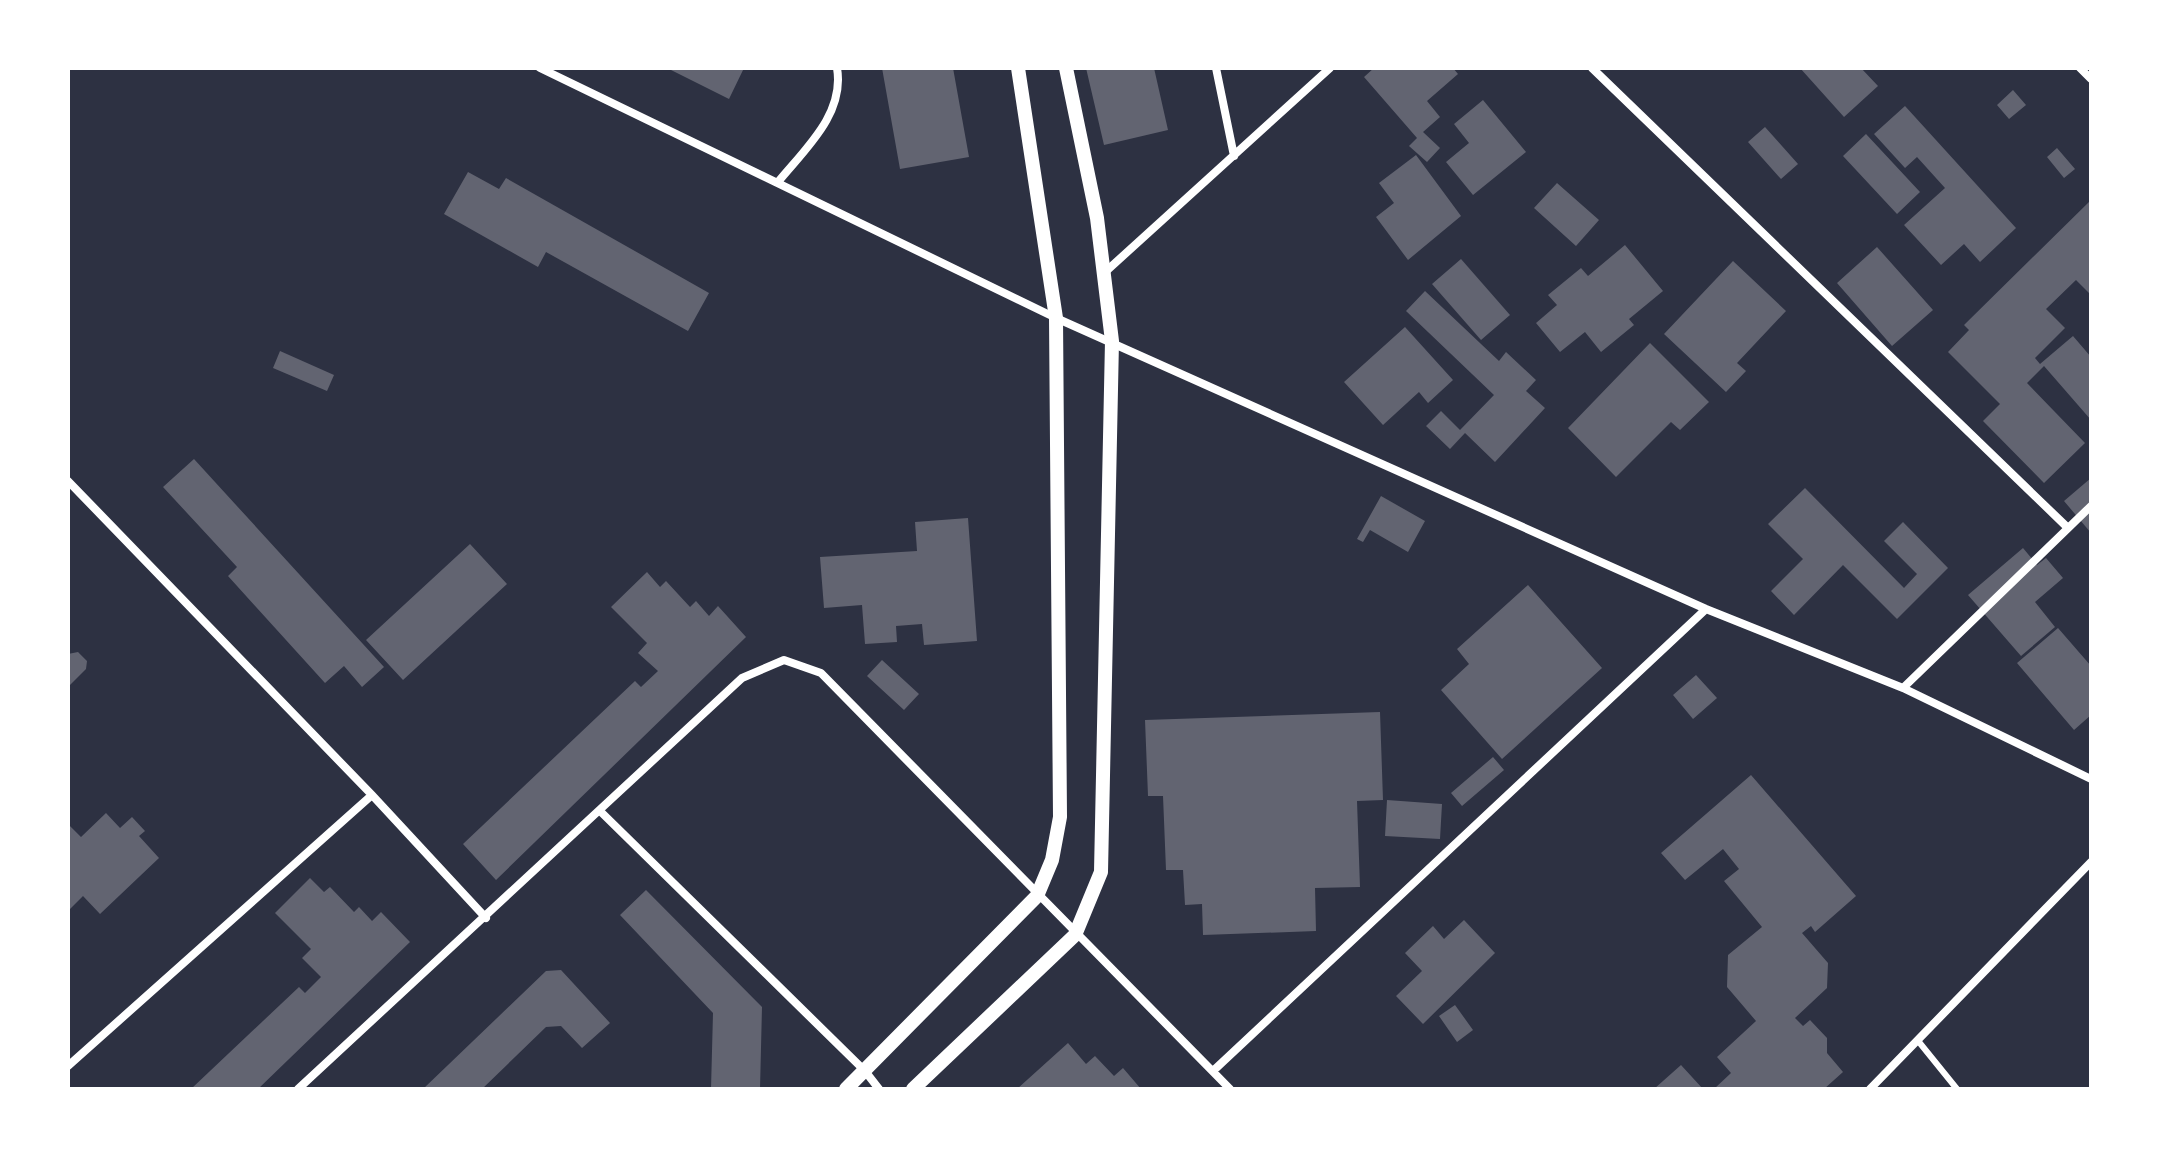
<svg xmlns="http://www.w3.org/2000/svg" width="2159" height="1157" viewBox="0 0 2159 1157" font-family="'Roboto Condensed',sans-serif">
<style>
.building{fill:#626471}
.lines{fill:none;stroke-linecap:round;stroke-linejoin:round}
.service{stroke:#fff;stroke-width:6}
.minor{stroke:#fff;stroke-width:8}
.tertiary{stroke:#fff;stroke-width:14}
</style>
<rect width="100%" height="100%" fill="#2d3142"/>
<path class="building" d="M667,68H744L729,99Z
M882,68H953L969,157L900,169Z
M1086,68H1154L1168,130L1104,145Z
M1374,68H1453L1458,74L1427,101L1440,117L1423,132L1440,148L1427,162L1409,146L1417,138L1364,77Z
M1800,68H1861L1878,86L1844,117Z
M2013,90L2026,105L2009,119L1997,105Z
M1483,100L1526,152L1473,195L1446,162L1469,143L1454,124Z
M1905,106L2016,228L1980,262L1964,244L1941,265L1904,225L1945,188L1917,157L1905,168L1874,134Z
M1765,127L1798,164L1781,179L1748,142Z
M1866,134L1920,192L1897,214L1843,156Z
M2057,148L2075,169L2064,178L2047,157Z
M1416,155L1461,216L1408,260L1376,217L1394,203L1379,183Z
M468,172L499,189L506,178L709,293L688,331L546,252L538,267L444,214Z
M1557,183L1599,220L1576,246L1534,208Z
M2091,200V295L2076,280L2046,309L2065,328L2035,358L2040,364L2073,336L2091,357V420L2044,366L2027,383L2085,443L2044,483L1983,421L2000,404L1948,352L1969,330L1964,325Z
M1625,245L1663,291L1629,319L1634,325L1601,352L1585,332L1560,352L1536,323L1557,305L1548,295L1581,268L1588,276Z
M1877,247L1933,310L1892,346L1837,283Z
M1461,259L1510,315L1481,340L1432,284Z
M1733,261L1786,311L1737,363L1746,371L1726,392L1664,334Z
M1425,291L1499,361L1506,352L1536,380L1526,391L1545,408L1495,462L1465,433L1450,449L1426,426L1441,411L1460,430L1494,395L1406,311Z
M1405,327L1453,380L1428,403L1419,392L1383,425L1344,382Z
M1650,343L1709,402L1680,430L1671,422L1616,477L1568,428Z
M280,351L334,375L327,391L273,368Z
M194,459L384,667L362,687L344,666L325,683L228,576L237,567L163,487Z
M2091,478V533L2064,501Z
M1805,488L1904,588L1917,574L1884,541L1903,522L1948,568L1897,619L1843,565L1794,615L1771,591L1803,559L1768,524Z
M1381,496L1425,521L1408,552L1370,530L1363,542L1357,539Z
M968,518L977,641L924,645L922,624L896,626L897,642L865,644L862,605L824,608L820,557L917,551L915,522Z
M470,544L507,584L403,680L366,640Z
M2023,548L2037,565L2046,558L2063,578L2035,602L2055,627L2021,656L1968,595Z
M647,572L660,587L666,581L690,607L696,601L709,616L718,606L746,637L496,880L463,844L635,681L641,687L658,671L638,653L647,643L611,607Z
M1528,585L1602,668L1502,759L1441,690L1469,664L1457,649Z
M2058,628L2091,666V715L2074,730L2017,663Z
M78,652L87,661L86,669L68,687V654Z
M882,660L919,694L904,710L867,676Z
M1696,675L1717,698L1693,719L1673,695Z
M1380,712L1383,800L1357,801L1360,887L1315,888L1316,931L1203,935L1202,904L1185,905L1183,870H1166L1163,796H1148L1145,720Z
M1493,757L1504,770L1462,806L1451,793Z
M1751,775L1856,896L1815,932L1811,926L1802,933L1828,963L1827,988L1795,1018L1803,1026L1810,1020L1827,1038V1053L1843,1072L1824,1089H1714L1731,1073L1717,1057L1756,1021L1727,987L1728,955L1762,927L1724,881L1739,869L1723,849L1685,880L1661,853Z
M1387,800L1442,804L1440,839L1385,836Z
M106,813L120,828L132,817L145,831L139,836L159,858L100,914L83,896L68,911V824L81,837Z
M310,878L324,892L330,887L354,912L359,907L372,921L381,912L410,942L258,1089H191L299,987L305,993L321,977L302,958L311,949L275,913Z
M646,890L762,1007L760,1089H711L713,1013L620,915Z
M1464,920L1495,953L1423,1024L1396,996L1422,971L1405,953L1433,926L1444,939Z
M561,970L610,1023L582,1048L561,1026L546,1027L482,1089H423L546,971Z
M1455,1005L1473,1030L1457,1042L1439,1016Z
M1068,1043L1086,1064L1095,1056L1114,1076L1123,1068L1141,1089H1017Z
M1681,1065L1703,1089H1654Z"/>
<g class="lines">
<path class="service" d="M1919,1042L1957,1089"/>
<path class="minor" d="M540,68L1056,318L1706,609L1903,688L2091,779
M1216,68L1234,156
M1592,68L2068,528
M2080,68L2091,79
M778,182C805,149 845,114 837,68
M1103,274L1330,68
M68,481L372,795L486,918
M1903,688L2091,506
M600,811L865,1071L879,1089
M68,1066L372,795
M1213,1071L1706,609
M298,1089L742,678L784,660L821,673L1230,1089
M1870,1089L2091,862"/>
<path class="tertiary" d="M846,1089L1037,896L1052,860L1060,817L1056,318L1018,68
M913,1089L1075,935L1101,872L1112,341L1097,218L1066,68"/>
</g>
<rect width="2159" height="1157" fill="none" stroke="#ffffff" stroke-width="140"/>
</svg>
